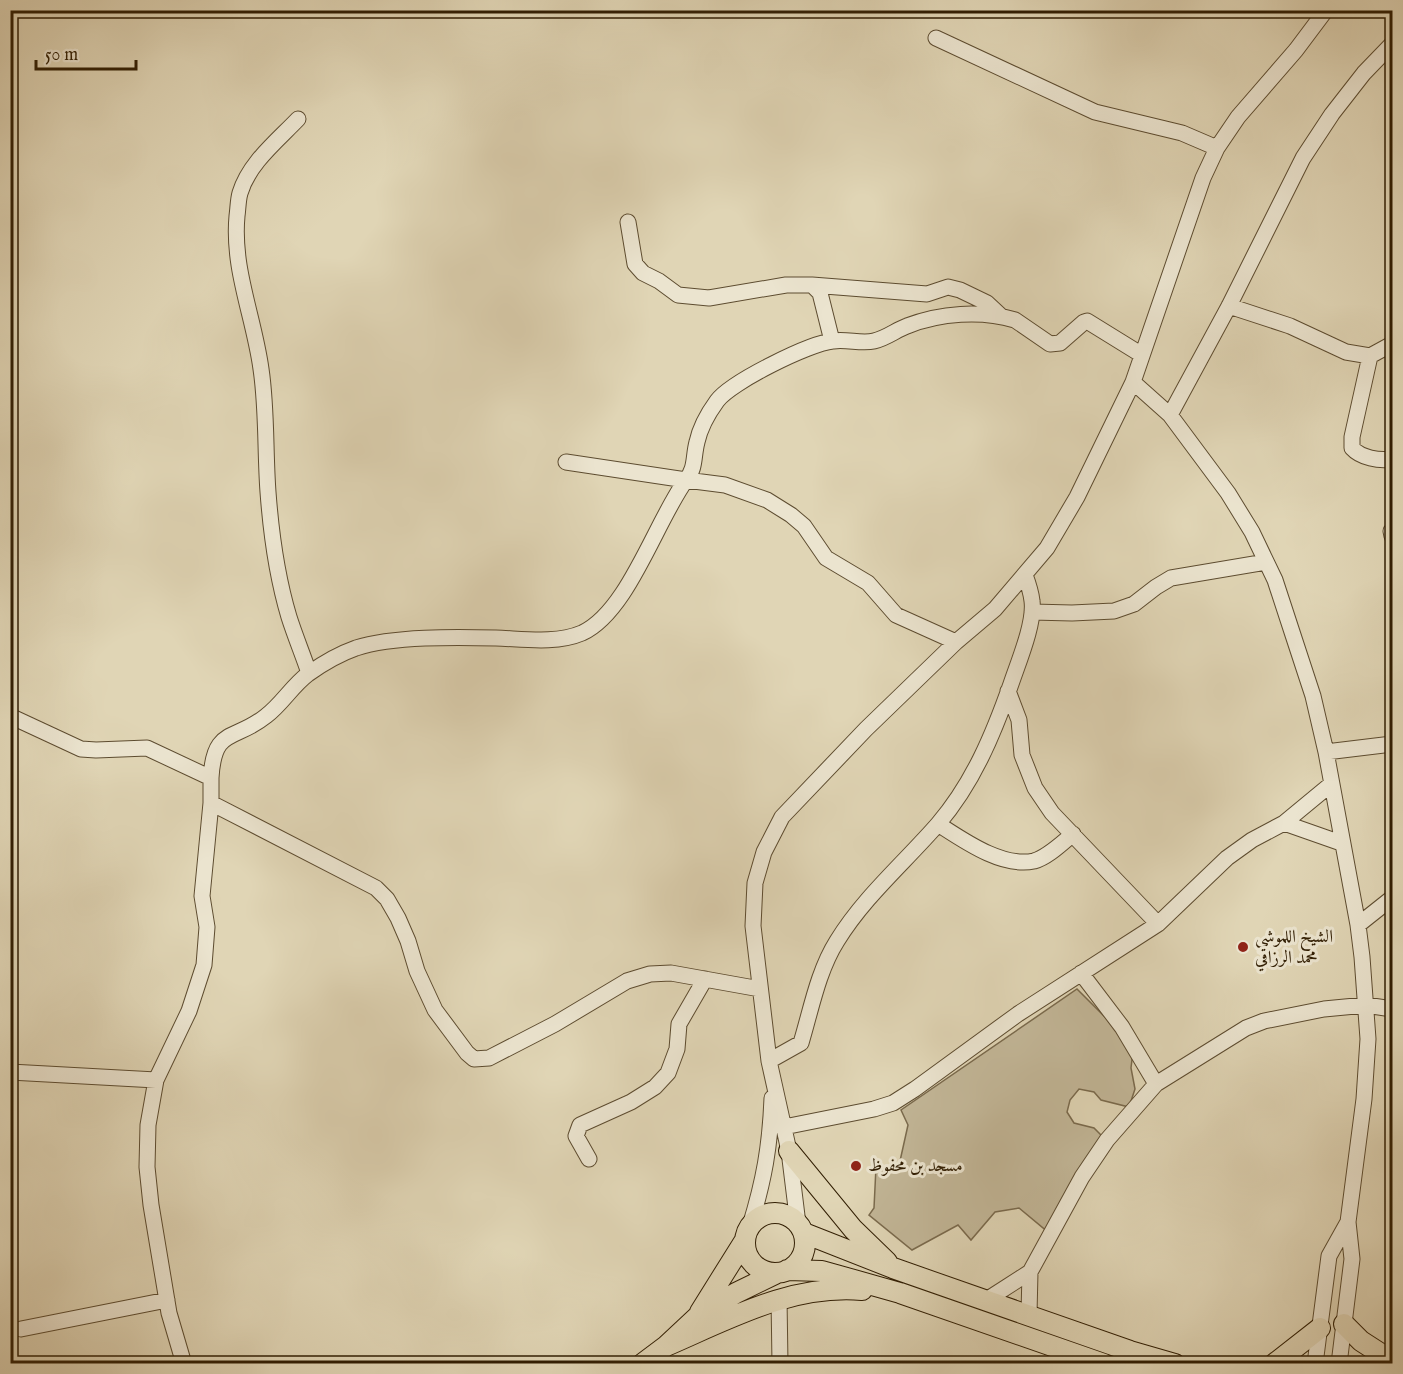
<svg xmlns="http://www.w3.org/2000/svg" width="1403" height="1374" viewBox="0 0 1403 1374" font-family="'IM FELL English',Amiri,serif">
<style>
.green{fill:#c2b697;stroke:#7a6a4d;stroke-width:1.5}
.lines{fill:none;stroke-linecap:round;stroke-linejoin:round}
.minor-casing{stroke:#5d4c30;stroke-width:17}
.major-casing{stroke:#311e03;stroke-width:22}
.minor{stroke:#ebe4cf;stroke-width:15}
.major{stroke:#e0d5b5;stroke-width:20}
.poi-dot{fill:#8f2418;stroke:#ebe4cf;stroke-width:2}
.labels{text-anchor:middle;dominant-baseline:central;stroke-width:6;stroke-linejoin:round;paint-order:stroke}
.poi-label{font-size:18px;fill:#311e03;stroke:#ebe4cf;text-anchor:start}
</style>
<rect width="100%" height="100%" fill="#e0d5b5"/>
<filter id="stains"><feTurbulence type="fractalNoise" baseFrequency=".00333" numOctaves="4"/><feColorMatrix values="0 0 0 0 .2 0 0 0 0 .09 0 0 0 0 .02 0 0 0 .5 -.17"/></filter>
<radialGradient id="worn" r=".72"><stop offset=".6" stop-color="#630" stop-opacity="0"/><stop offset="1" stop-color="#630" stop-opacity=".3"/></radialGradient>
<path class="green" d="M1077,989L1116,1028L1133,1051L1131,1068L1135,1089L1129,1107L1101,1100L1094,1092L1079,1089L1070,1100L1067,1112L1074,1123L1094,1128L1103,1137L1048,1232L1019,1208L995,1212L971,1240L958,1225L912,1250L869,1215L874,1208L876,1167L886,1172L898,1170L908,1125L901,1110Z"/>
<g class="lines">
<defs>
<path id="minor" d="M936,38L1095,112L1182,133L1217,148
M298,119C277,141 249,163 240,193C238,200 238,209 237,216C232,269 254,317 261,369C267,409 265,451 268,492C271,533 277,577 289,617C295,636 303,655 309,673
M628,222L635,264L643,273L659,281L678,295L709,298L786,285H812L820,293L832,341
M812,285L927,294L948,287L960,290L987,303L1002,317
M1229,306L1290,326L1346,352L1370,356L1392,344
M1370,356L1352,437V448C1361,458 1379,461 1392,459
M1133,382L1170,415L1228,493L1252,532L1275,580L1293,635L1313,696L1326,752L1358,925L1362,957L1368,1039L1364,1099L1348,1222L1352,1259L1339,1364
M1170,415L1229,306L1303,158L1332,114L1364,73L1392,44
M566,462L686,480C696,468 693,457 697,442C700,428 709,412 717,401C731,382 810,343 833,341C847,339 862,344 874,341C887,338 896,330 907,326C940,313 981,310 1015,320L1050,344L1060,343L1084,322L1087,321L1142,355
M1391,531L1392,536
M1032,612L1072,613L1114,611L1134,604L1156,587L1171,578L1266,562
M1008,691L1019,720L1022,755L1035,788L1052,813L1158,924
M10,716L81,749L96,750L147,748L211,778V803L202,896L207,927L204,965L189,1011L156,1080L148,1125L147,1167L151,1205L169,1313L184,1364
M1326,752L1392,744
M211,778C214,726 234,742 266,716C282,704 292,686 308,674C322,664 339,654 356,648C393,636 456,637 496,638C524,639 556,644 582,633C628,612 656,521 686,480L725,485L767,500L791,515L804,526L826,558L868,583L896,615L956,642
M211,803L376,888L387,899L398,918L408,941L417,971L435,1010L467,1053L474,1059L489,1058L555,1024L627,981L650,974L671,973L760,989
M1284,823L1341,843
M938,824C963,840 1002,868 1034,861C1048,857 1062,843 1073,834
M1358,925L1392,898
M1081,973L1122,1027L1156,1084L1246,1028L1264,1021L1324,1009L1366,1005L1392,1009
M769,1061L801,1043C811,1010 818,971 837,941C864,897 904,863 938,824C973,783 993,735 1011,684C1018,663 1035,623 1032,601C1031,592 1028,583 1025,575
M10,1072L156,1080
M784,1127L874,1109L893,1103L915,1089L1018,1014L1158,924L1227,858L1252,840L1284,823L1330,785
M589,1159L576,1136L580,1125L631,1102L655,1087L668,1073L677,1049L679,1024L705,979
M798,1224L789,1151L769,1061L753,926L755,883L764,852L782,817L866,729L956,642L995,609L1047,548L1077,497L1133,382L1203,178L1217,148L1238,117L1296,50L1326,10
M750,1226C764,1180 770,1147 772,1098
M779,1298L780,1364
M988,1299L1030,1272
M1029,1314L1030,1272L1082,1177L1107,1140L1156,1084
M21,1329L167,1300
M1315,1364L1329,1256L1348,1222"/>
<path id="major" d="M789,1151L853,1229L887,1262
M745 1243a30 30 0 1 1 60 0a30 30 0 1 1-60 0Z
M804,1233L893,1268L1130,1351L1175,1364
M787,1270L822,1271L900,1293L1104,1364
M700,1312L745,1240
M1344,1324L1361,1341L1392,1361
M666,1346C729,1319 791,1284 862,1290
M642,1364L666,1346L697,1317L736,1293L777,1273
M1274,1364L1320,1328"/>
</defs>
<use href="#minor" class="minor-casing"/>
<use href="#major" class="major-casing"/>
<use href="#minor" class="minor"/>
<use href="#major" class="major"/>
</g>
<g class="poi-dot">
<circle cx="1243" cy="947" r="6"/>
<circle cx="856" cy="1166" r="6"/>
</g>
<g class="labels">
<g class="poi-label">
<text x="1255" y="937">الشيخ اللموشي<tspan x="1255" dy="21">محمد الرزاقي</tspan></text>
<text x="868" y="1166">مسجد بن محفوظ</text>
</g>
</g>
<rect width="1403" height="1374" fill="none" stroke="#e0d5b5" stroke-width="36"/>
<rect x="12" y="12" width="1379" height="1350" fill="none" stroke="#311e03" stroke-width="3"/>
<rect x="18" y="18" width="1367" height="1338" fill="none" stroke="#311e03" stroke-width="1.5"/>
<path d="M36 60v9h100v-9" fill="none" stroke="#311e03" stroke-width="3"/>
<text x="45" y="60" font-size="18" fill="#311e03" stroke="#ebe4cf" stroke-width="4.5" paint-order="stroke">50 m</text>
<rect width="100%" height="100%" filter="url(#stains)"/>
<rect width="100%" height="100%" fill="url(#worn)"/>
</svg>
